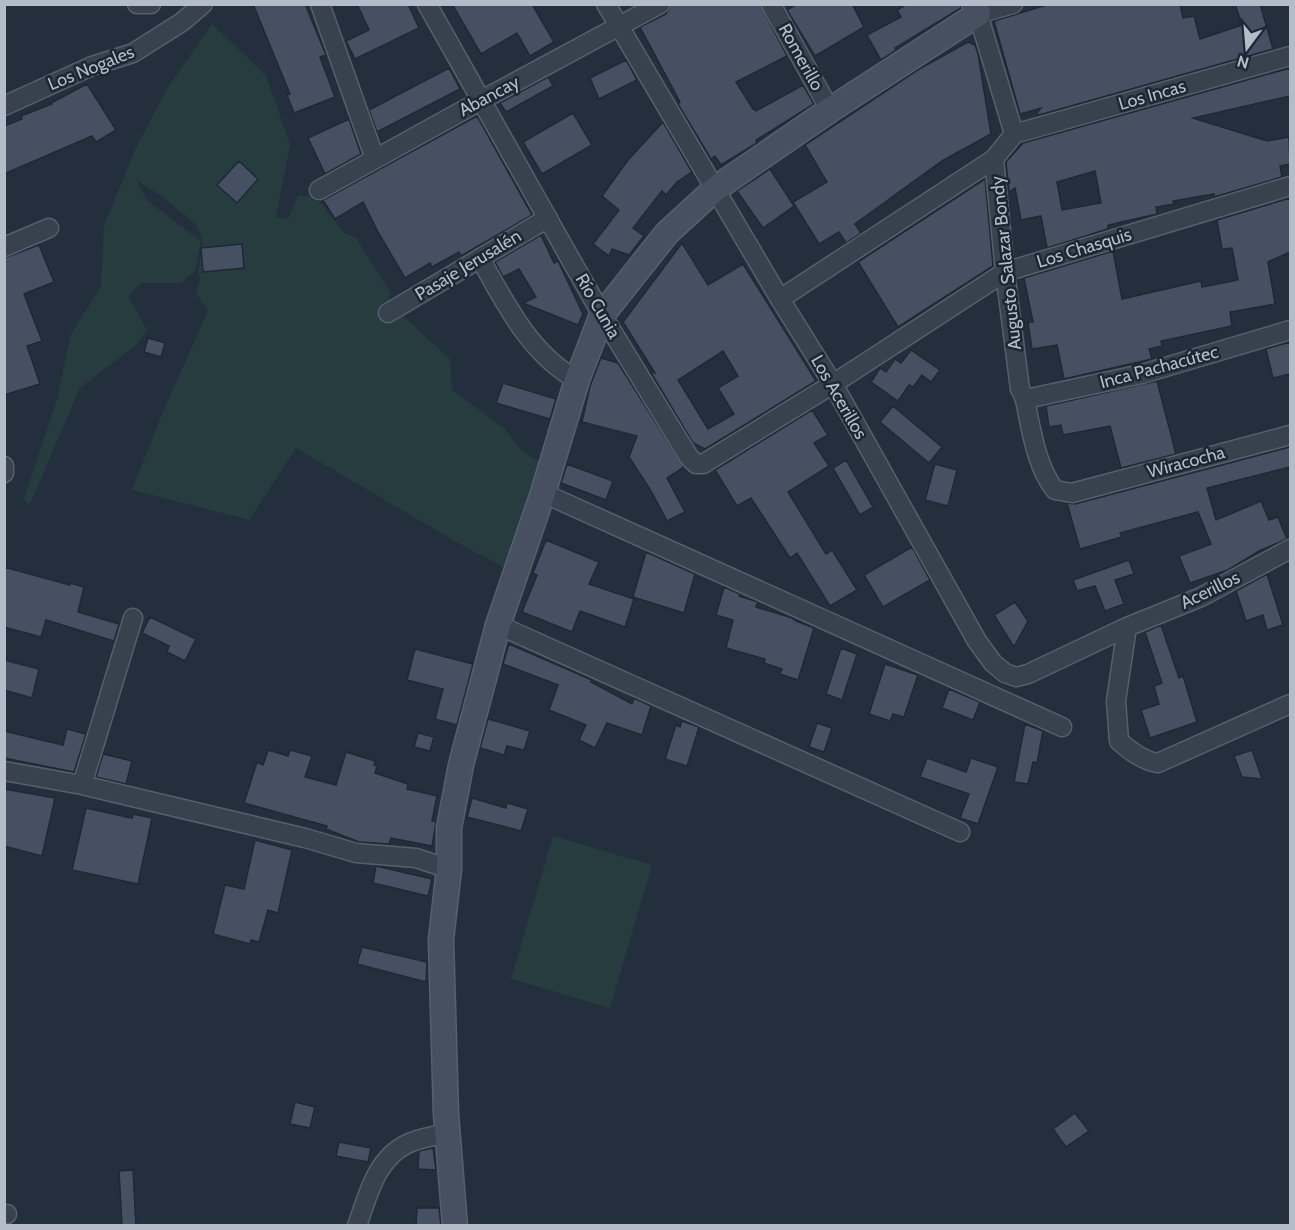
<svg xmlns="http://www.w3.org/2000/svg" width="1295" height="1230" viewBox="0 0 1295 1230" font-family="Cabin,sans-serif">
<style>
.green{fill:#263c3f}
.building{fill:#455162;stroke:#1f2835;stroke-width:1.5;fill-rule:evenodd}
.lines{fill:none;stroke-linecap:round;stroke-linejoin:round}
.street-casing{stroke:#565f6c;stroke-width:21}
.secondary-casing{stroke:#565f6c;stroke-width:27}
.street{stroke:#38414e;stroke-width:18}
.secondary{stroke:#465061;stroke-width:24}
.labels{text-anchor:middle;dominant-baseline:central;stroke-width:5;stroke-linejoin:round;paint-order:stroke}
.street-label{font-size:18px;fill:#b4bcc9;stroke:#1d2633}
</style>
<rect width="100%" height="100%" fill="#242f3e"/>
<path class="green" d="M212,24L266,75L290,145L276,217L288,219L298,196L316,197L344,233L356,238L391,293L384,315L403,316L450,359L452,390L504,428L521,450L549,469L516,574L460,544L296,448L249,520L132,490L164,409L208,311L196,293L200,280L198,271L203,243L201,234L195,224L160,195L136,180L148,201L201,241L195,271L181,283H141L128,296L147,330L135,346L80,388L29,506L24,499L57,399L71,334L101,287L104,226L135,150L168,87Z
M553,836L652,865L610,1008L511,979Z"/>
<path class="building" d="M253,4H305L326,55L320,57L335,97L294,113L287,95L290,94Z
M357,4H408L419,28L355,59L346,41L369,30Z
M452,4H532L554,42L530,56L517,33L481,54Z
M671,4H760L787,56L736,82L753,109L754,108L756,111L803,85L814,104L756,140L757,143L721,165L715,156L711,159L678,104L680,102L640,27L666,14Z
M797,4H852L864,27L815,56L787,10Z
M907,4H960L961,8L895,48L896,50L881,60L867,35L901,17L897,10Z
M1050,4H1180L1183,18L1194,16L1200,39L1242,25L1235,4H1260L1273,49L1039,115L1037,113L1041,108L1020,114L994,21Z
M968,42L975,45L978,54L991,134L942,161L855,224L861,233L846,243L839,232L819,244L793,202L827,182L805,145L921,68Z
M626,60L637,80L599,99L590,78Z
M449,68L460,89L377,132L369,110Z
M1290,68V96L1193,118L1267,141L1289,137L1290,164L1280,166L1282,177L1214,197V194L1173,201L1174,204L1156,207L1157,214L1108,225V229L1047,248L1041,216L1021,220L1015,188L1009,192L1006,162L1023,143ZM1095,171L1101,203L1062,210L1057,182Z
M548,77L553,86L506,112L500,103Z
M87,84L116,130L96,142L92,136L4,174V126L22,119L21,116L52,104L51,103Z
M573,113L592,145L542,174L523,142Z
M477,116L532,215L461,256L459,252L432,267L430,263L405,278L378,232L363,202L335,219L323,200Z
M349,119L361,154L325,174L308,138Z
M663,122L692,172L677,182L666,195L662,191L633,228L644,236L629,255L612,249L609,256L593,244L619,210L602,196L628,160Z
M239,161L258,179L237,203L217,185Z
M770,169L794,206L763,228L737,191Z
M985,179L993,266L898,327L858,262Z
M1290,198V252L1268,262L1275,304L1230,312L1232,326L1161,341L1162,346L1149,349L1152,359L1064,379L1057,345L1032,349L1028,322H1033L1024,278L1113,251L1122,299L1201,281L1202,287L1238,280L1232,248L1222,249L1217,220Z
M541,235L554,263L558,261L583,314L578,325L523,303L536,297L519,269L503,277L495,262Z
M682,243L708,285L743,264L816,381L705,449L693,443L650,371L655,373L623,322ZM723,351L738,376L718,388L734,414L708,429L678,380Z
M242,244L244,268L203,272L201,248Z
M39,245L54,282L24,294L42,341L27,346L40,384L4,395V258Z
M148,338L165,343L161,357L144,352Z
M1290,342V374L1273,378L1266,349Z
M911,350L940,370L931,382L922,375L913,387L909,385L898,401L871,382L880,368L886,372L895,359L901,363Z
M601,358L618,363L684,467L667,478L685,512L667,521L651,491L629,457L637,436L582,422L590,386Z
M1157,381L1176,454L1121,468L1110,426L1063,435L1061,425L1049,427L1046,406Z
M503,383L556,399L550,419L496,403Z
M893,406L942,447L929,463L880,422Z
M812,410L828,435L814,443L829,466L788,492L826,554L832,550L857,590L830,606L797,553L790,558L751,498L737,506L715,470Z
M1290,447V467L1207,488L1216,520L1261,501L1269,520L1278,517L1287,539L1259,551L1228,570L1190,583L1179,556L1211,544L1198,512L1120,533L1122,537L1080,549L1067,503L1075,504Z
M846,460L873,507L860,515L833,468Z
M567,464L613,481L606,500L561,483Z
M935,464L957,470L948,506L925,500Z
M546,540L599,562L589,584L634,599L625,627L580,611L572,632L522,612L537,575L533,573Z
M912,547L930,580L883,607L864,575Z
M646,552L695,574L684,613L633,597Z
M1129,560L1134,574L1115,580L1124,604L1105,611L1095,586L1077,591L1073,580Z
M4,567L70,585V583L84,587L78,612L119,624L114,641L46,620L41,637L4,627Z
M1267,574L1283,625L1267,630L1263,615L1246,621L1236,591Z
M724,587L740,594L739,596L758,602L756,607L792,618L796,621L814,628L798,680L780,674L782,669L764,663L765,659L726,648L733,620L716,615Z
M1015,602L1028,621L1014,647L994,615Z
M150,617L196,639L185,661L167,652L169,646L142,633Z
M1161,625L1179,678L1183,676L1197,722L1150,738L1141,710L1159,704L1154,686L1162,683L1145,632Z
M509,644L592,680L591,682L632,704L634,698L651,706L642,735L607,723L595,748L579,740L586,725L549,710L558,685L503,664Z
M841,648L857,654L842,700L826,694Z
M415,649L473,664L457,725L435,719L443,689L407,680Z
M4,660L39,669L32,698L4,690Z
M885,664L918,675L904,717L893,714L890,721L869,714Z
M949,689L980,702L973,720L942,708Z
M488,719L530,731L524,750L507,746L504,755L480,748Z
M682,721L699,727L687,766L665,759L676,725L680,727Z
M817,723L832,728L824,752L809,747Z
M1025,724L1043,731L1037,763L1033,762L1028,784L1014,782Z
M67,729L86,734L74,772L4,758V731L63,745Z
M418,733L434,737L430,751L414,747Z
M268,750L288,756L290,750L312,756L305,777L336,785L346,752L375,761L374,765L377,766L375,773L408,784L407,789L437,796L432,821L436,822L432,846L391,838L389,844L359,842L326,829L327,826L244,803L257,762L263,765Z
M1252,750L1262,779L1242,777L1234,756Z
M103,754L132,761L126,784L96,777Z
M927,758L966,772L971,758L998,767L978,824L960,818L969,794L920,777Z
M4,789L55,798L42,856L4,846Z
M472,798L506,808L507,803L528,809L521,831L467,817Z
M86,808L132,818L133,814L152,818L138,884L72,870Z
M255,840L292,850L278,913L268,910L259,942L251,940L250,944L213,934L225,885L244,889Z
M376,866L432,879L428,896L373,883Z
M362,947L427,962L426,982L357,964Z
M295,1102L315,1107L310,1128L290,1124Z
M1075,1113L1089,1131L1066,1147L1053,1129Z
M339,1142L371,1148L368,1162L336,1156Z
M433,1148L436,1170L418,1169L419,1151Z
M133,1170L136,1226H122L119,1171Z
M417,1208H439L441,1226H416Z"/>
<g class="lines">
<defs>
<path id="street" d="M137,4H151
M320,4L375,159
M427,4L602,315L689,457L696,464H703L833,384L1005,272L1290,186
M606,4L780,299L833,384L977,641L993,663L1005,673L1016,677L1028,674L1127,627L1201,597L1290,549
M771,4L830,110
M1013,4L978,14L1014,134L994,159L1005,272L1020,389C1026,398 1026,405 1028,415C1033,440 1039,470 1055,490L1072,493L1290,435
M4,106L92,66L133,53L182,22L203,4
M1014,134L1290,56
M319,190L482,100L660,4
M4,247L49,228
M480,258C505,303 530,354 577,380
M780,299L994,159
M388,313L548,218
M1026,399L1142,374L1290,330
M4,466V473
M543,493L1062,727
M498,625L960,832
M1127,627L1116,701L1119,741C1130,751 1143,761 1158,763L1290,704
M4,771L82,785L305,838L356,853L416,858L449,869
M82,785L133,618
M4,1214H7
M357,1226C368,1195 376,1159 407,1144C419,1138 435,1136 448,1133"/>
<path id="secondary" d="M455,1226L446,1114L441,940L449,869V828L461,765L498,625L543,493L577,380L602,315L667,233L715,189L830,110L978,14L974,4"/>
</defs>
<use href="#street" class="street-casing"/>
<use href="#secondary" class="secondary-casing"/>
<use href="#street" class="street"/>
<use href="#secondary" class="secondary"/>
</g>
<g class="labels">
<g class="street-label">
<text transform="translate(801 57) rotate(61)">Romerillo</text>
<text transform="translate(91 68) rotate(-22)">Los Nogales</text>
<text transform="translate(1152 95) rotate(-16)">Los Incas</text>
<text transform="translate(489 96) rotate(-28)">Abancay</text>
<text transform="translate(1084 248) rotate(-17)">Los Chasquis</text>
<text transform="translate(1006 263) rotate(-96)">Augusto Salazar Bondy</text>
<text transform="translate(468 265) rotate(-31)">Pasaje Jerusalén</text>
<text transform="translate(598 306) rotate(60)">Río Cunia</text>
<text transform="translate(1159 367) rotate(-15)">Inca Pachacútec</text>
<text transform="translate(839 397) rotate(60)">Los Acerillos</text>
<text transform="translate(1186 462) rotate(-15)">Wiracocha</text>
<text transform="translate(1210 590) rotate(-26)">Acerillos</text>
</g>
</g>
<rect width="1295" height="1230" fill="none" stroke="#b4bcc9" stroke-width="12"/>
<g transform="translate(1247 48) rotate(196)" stroke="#1d2633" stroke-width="4.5" paint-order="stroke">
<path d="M0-4.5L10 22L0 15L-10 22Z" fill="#b4bcc9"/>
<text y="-9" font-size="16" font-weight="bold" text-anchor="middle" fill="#b4bcc9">N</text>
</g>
</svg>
